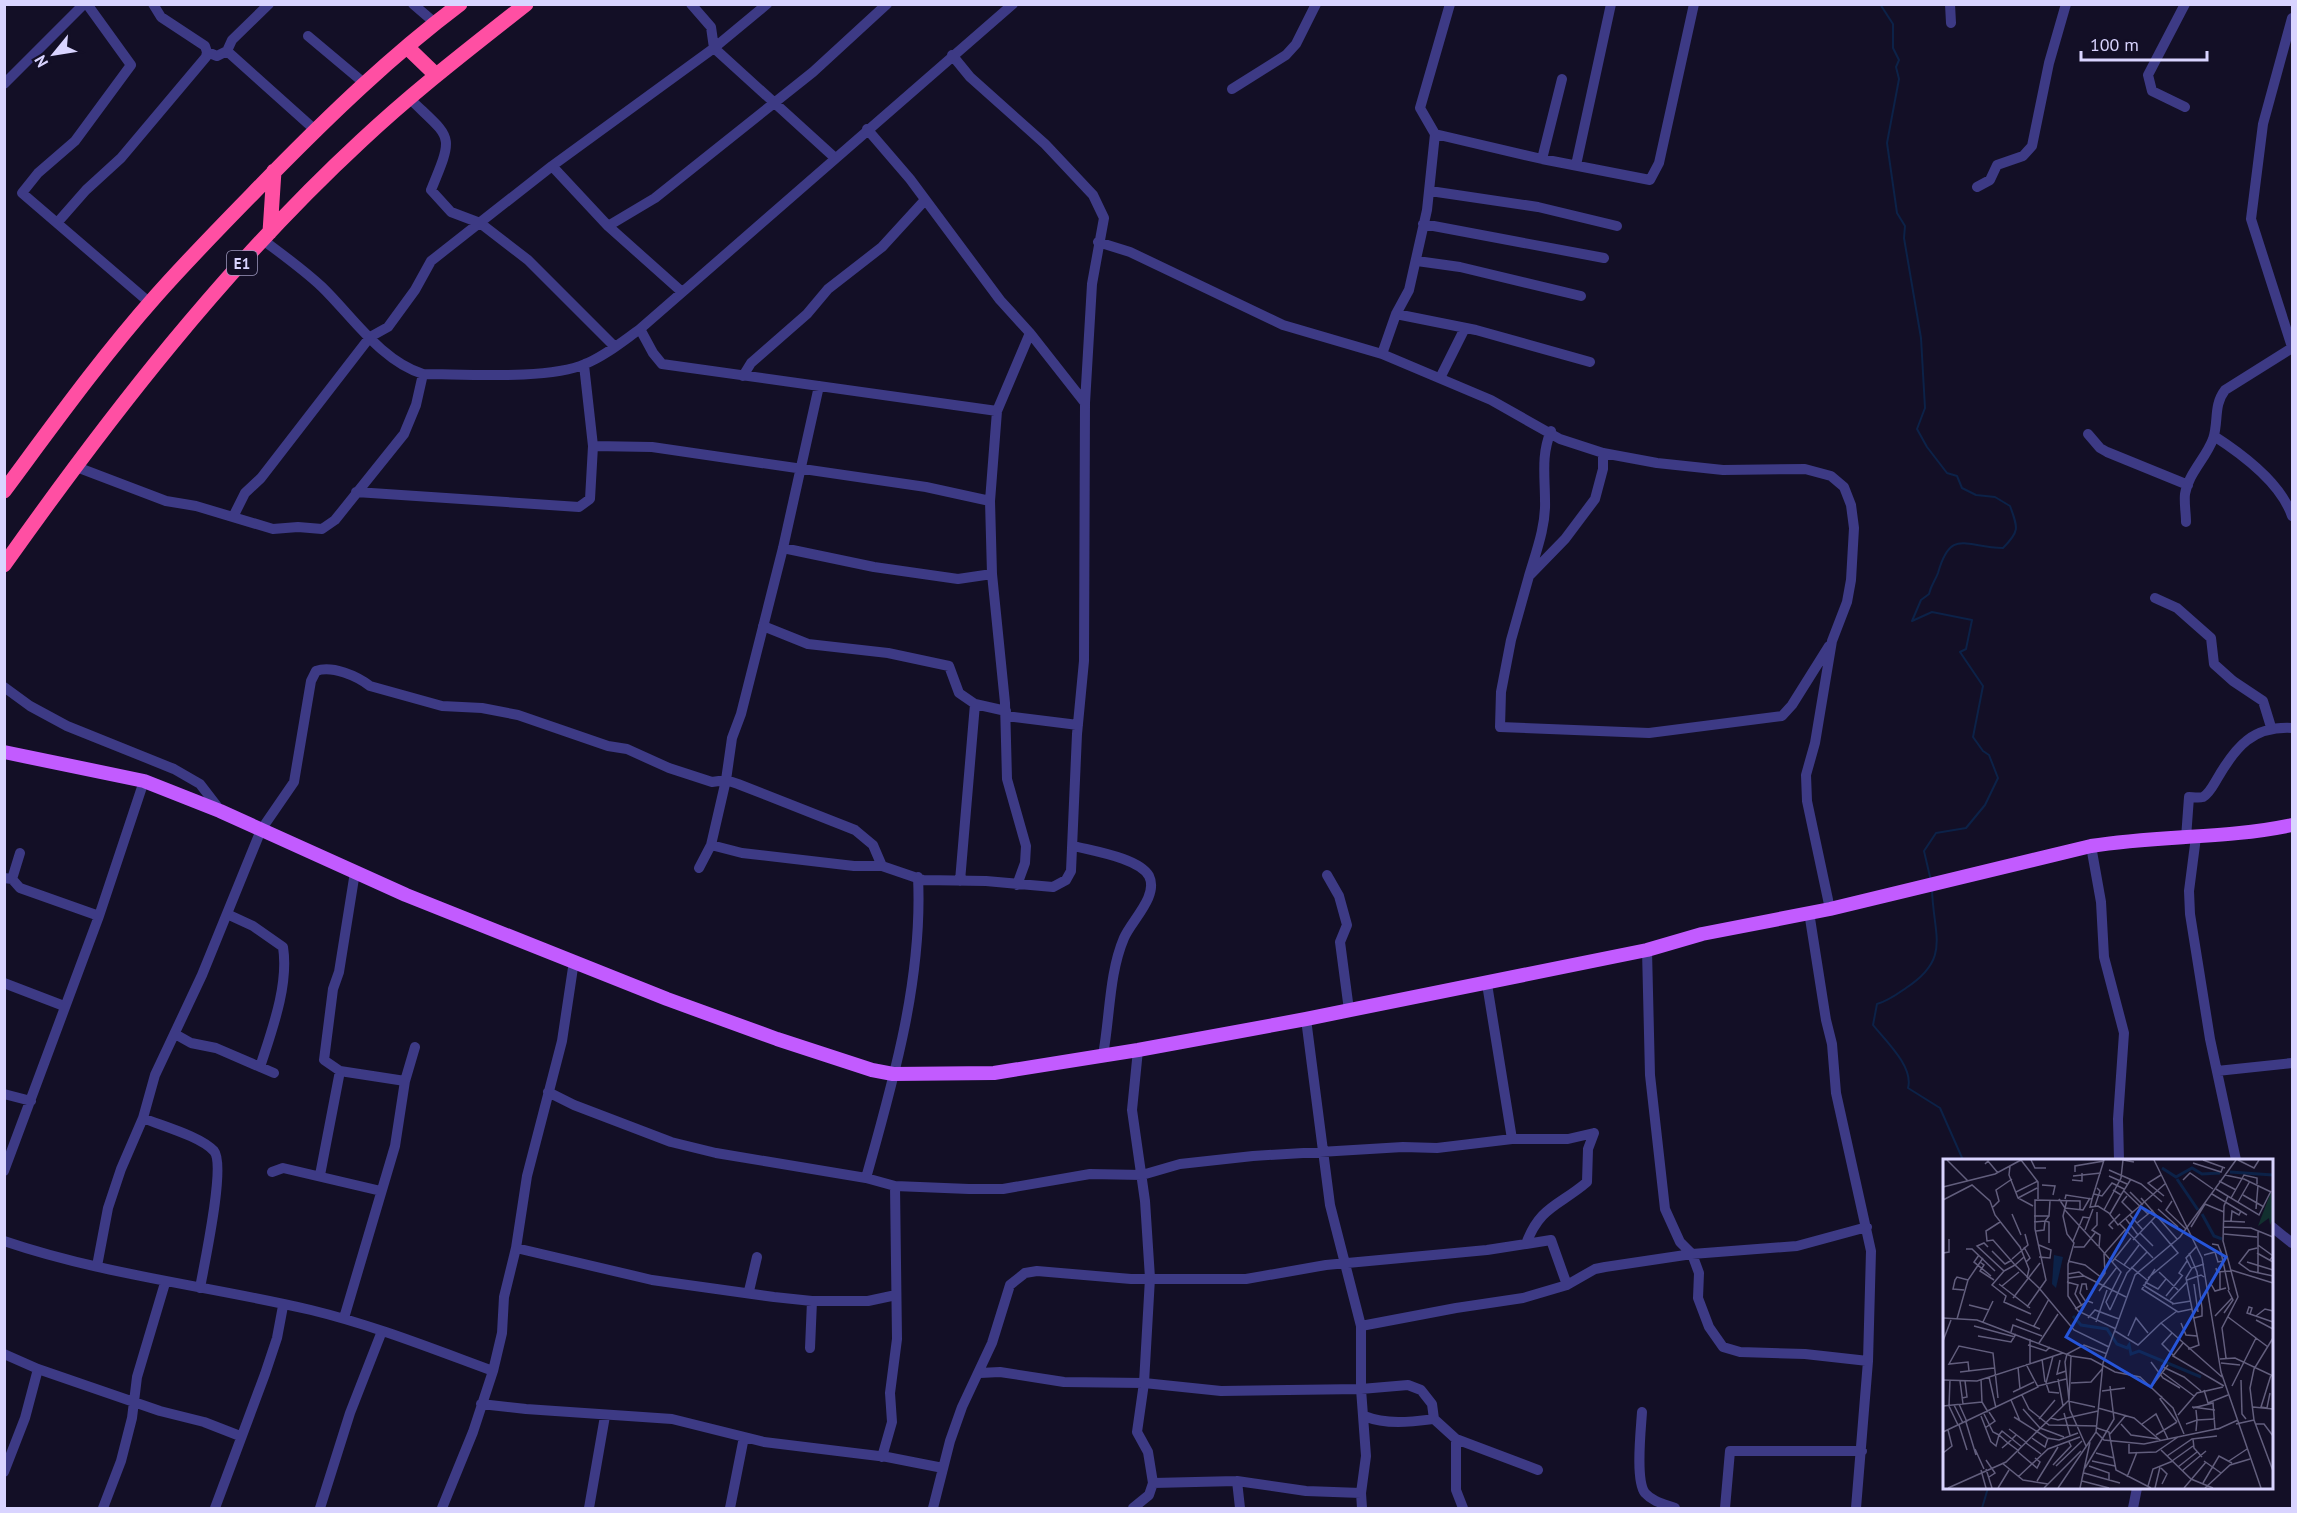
<svg xmlns="http://www.w3.org/2000/svg" width="2297" height="1513" viewBox="0 0 2297 1513" font-family="'PT Sans',sans-serif">
<style>
.lines{fill:none;stroke-linecap:round;stroke-linejoin:round}
.stream{stroke:#0c2248;stroke-width:2}
.minor{stroke:#3d3a85;stroke-width:10}
.major{stroke:#c25bff;stroke-width:14}
.highway{stroke:#ff4fa3;stroke-width:15}
.labels{text-anchor:middle;dominant-baseline:central;stroke-width:6;stroke-linejoin:round;paint-order:stroke}
.shield{fill:#130f26;stroke:#9e99be;stroke-width:1.5}
.shield-label{font-size:15px;font-weight:bold;fill:#d9d4ff}
.inset-river{fill:none;stroke:#0c2248;stroke-width:3}
.inset-road{fill:none;stroke:#625e7d;stroke-width:1.5}
.view{fill:#2655da;fill-opacity:0.15;stroke:#2655da;stroke-width:3}
.inset-edge{fill:none;stroke:#d9d4ff;stroke-width:3}
</style>
<rect width="100%" height="100%" fill="#130f26"/>
<g class="lines">
<path class="stream" d="M1880,4L1893,24V48L1899,60L1896,67L1899,79L1887,143L1897,213L1905,226L1904,238L1921,338L1925,408L1917,429L1927,447L1947,473L1957,476L1962,488L1976,495L1995,497L2010,506C2018,528 2020,531 2003,548C1966,548 1951,527 1938,573C1935,581 1931,585 1929,594L1921,600L1912,621L1932,612L1972,620L1966,649L1960,652L1983,686L1973,737L1983,751L1989,755L1998,778L1985,805L1966,828L1936,833L1924,851L1931,881
M1932,889C1933,935 1952,958 1906,988C1896,995 1888,1001 1877,1004L1873,1025C1885,1040 1914,1067 1908,1088L1940,1108L1963,1160
M1982,1508L1988,1488"/>
<path class="minor" d="M87,4L131,65L75,141L38,173L22,193L150,303
M153,4L161,17L205,46L207,52L217,56L227,51L314,129
M413,4L435,23
M691,4L711,27L714,48L834,157
M1450,4L1420,108L1435,134L1427,210L1409,290L1396,314L1382,354L1491,400L1560,439L1603,453L1657,463L1723,470L1805,469L1831,476L1844,487L1851,505L1854,528L1851,580L1847,602L1832,641L1815,743L1806,775L1807,801L1830,909
M1950,4L1951,23
M2185,4L2148,75L2152,91L2185,107
M2292,18L2263,124L2251,219L2292,347
M308,36L364,83
M227,51L232,40L269,4
M4,84L84,4
M1232,89L1286,55L1296,44L1316,4
M409,98C452,140 455,132 431,190L451,212L480,223L528,260L615,347
M867,129L910,179L1000,300L1030,333L1085,403
M1435,134L1542,159L1650,180L1659,163L1694,4
M1542,159L1562,79
M1576,165L1611,4
M552,166L608,226L682,292
M1977,187L1990,180L1997,165L2023,156L2032,146L2049,63L2066,4
M1430,191L1538,207L1617,226
M57,223L86,190L121,158L206,57L207,52
M1423,224L1604,258
M608,226L655,198L813,72L887,4
M263,240C283,255 304,270 322,287C352,316 381,361 423,374C464,374 549,380 585,364C605,356 623,341 640,329L1013,4
M1098,242L1130,252L1283,325L1382,354
M1417,261L1460,267L1581,296
M1396,314L1476,330L1590,362
M640,329L653,353L662,364L997,411
M743,376L751,363L807,314L828,289L882,247L925,200
M1440,378L1465,328
M2088,434L2100,448L2107,452L2188,485
M2214,436C2242,454 2281,483 2292,516
M593,446L652,447L926,487L990,501
M1603,453V469L1595,499L1565,539L1529,576L1511,640L1501,692L1500,727L1649,733L1782,716L1792,705L1829,646
M74,466L166,501L196,506L273,529L298,527L322,529L335,520L404,434L416,405L423,374
M356,492L579,507L590,499L593,446L584,365
M233,517L245,493L261,478L370,337L388,327L415,290L431,261L552,166L714,48L767,4
M2186,522C2186,513 2184,503 2185,494C2188,474 2206,458 2213,439C2219,421 2213,406 2225,390L2292,348
M783,548L874,567L958,579L992,574
M1529,576C1536,552 1546,526 1545,501C1545,476 1541,455 1551,431
M2155,598L2177,608L2211,638L2214,664L2233,681L2263,701L2271,727
M763,626L808,644L888,653L949,666L959,693L975,704L960,881
M4,687L30,706L67,726L174,769L200,784L220,810
M975,704L1006,711
M1006,716L1078,725
M2196,837L2189,891L2190,914L2210,1039L2236,1160
M2186,838L2189,797C2192,797 2199,798 2203,797C2209,794 2214,784 2217,779C2236,746 2253,726 2292,728
M711,845L742,853L854,866H882L923,880L986,881L1053,887L1066,880L1071,871L1077,734L1084,661L1085,403L1092,284L1104,218L1093,195L1045,144L970,77L952,55
M1074,846C1093,851 1139,858 1149,876C1159,896 1131,921 1124,938C1109,973 1110,1017 1103,1055
M2091,846L2101,902L2104,957L2124,1033L2118,1119L2119,1160
M699,868L711,845L726,780L732,738L741,714L783,548L819,386
M355,872L339,972L333,989L324,1060L340,1071L405,1081
M1327,875L1339,896L1347,925L1340,942L1349,1010
M4,878L12,879L20,888L99,916
M12,879L20,853
M1017,885L1025,863L1026,846L1007,779L1005,703L992,574L990,501L997,411L1030,333
M1809,912L1826,1020L1832,1044L1836,1093L1871,1251L1868,1361L1856,1508
M227,914L253,926L283,947C289,985 272,1030 260,1067
M1647,950L1650,1075L1665,1209L1680,1242L1692,1254L1699,1273L1698,1298L1709,1327L1723,1347L1740,1352L1805,1354L1868,1361
M4,983L64,1006
M1487,984L1512,1139
M1306,1019L1330,1205L1361,1326V1389L1366,1456L1361,1493L1362,1508
M175,1034L191,1043L216,1048L274,1073
M2217,1071L2292,1063
M548,1092L574,1105L671,1142L716,1153L866,1178L895,1186L969,1189H1003L1090,1174L1142,1175L1180,1164L1253,1156L1403,1147L1437,1148L1512,1139H1568L1594,1133
M4,1094L31,1101
M143,1118C162,1126 200,1136 214,1151C226,1165 204,1265 200,1288
M4,1171L99,916L144,781
M272,1172L283,1168L381,1191
M320,1175L340,1071
M866,1178C893,1082 923,979 918,877
M2272,1227L2292,1243
M4,1241C104,1275 209,1286 311,1310C373,1325 433,1349 493,1371
M1526,1244L1551,1240L1567,1285
M516,1248L652,1280L774,1297L812,1301H868L896,1295
M97,1266L108,1208L121,1169L143,1118L155,1075L202,975L261,830L294,782L311,681L316,671C332,665 357,676 370,686L442,706L482,708L518,715L608,746L627,749L669,768L712,782L726,780L738,784L855,830L873,845L882,866
M749,1291L757,1257
M344,1318L395,1146L405,1081L415,1047
M1361,1326L1456,1308L1523,1298L1567,1285L1595,1269L1605,1267L1692,1254L1797,1246L1867,1227
M810,1348L812,1301
M4,1354L38,1369L160,1411L204,1422L240,1436
M980,1373L1000,1372L1064,1382L1144,1383L1221,1391L1361,1389L1408,1385L1421,1390L1432,1404L1434,1419
M481,1404L526,1409L672,1419L764,1442L887,1457L943,1468
M1642,1412C1641,1429 1635,1480 1645,1493C1653,1502 1664,1504 1675,1508
M1364,1416C1387,1425 1410,1422 1434,1419L1456,1439L1538,1470
M1456,1439V1490L1463,1508
M882,1457L892,1422L890,1393L897,1339L895,1186
M4,1472L25,1418L38,1369
M1237,1481L1240,1508
M1153,1483L1237,1481L1306,1491L1361,1493
M103,1508L121,1461L132,1418L137,1377L165,1283
M215,1508L265,1374L277,1338L283,1306
M320,1508L350,1413L382,1331
M442,1508L473,1432L493,1371L502,1333L504,1297L516,1248L527,1176L562,1041L574,961
M589,1508L605,1416
M730,1508L744,1437
M933,1508L950,1441L962,1407L992,1343L1010,1285L1025,1273L1037,1271L1131,1279H1246L1326,1265L1487,1250L1526,1244C1540,1206 1559,1206 1587,1182L1588,1149L1594,1133
M1133,1508L1149,1495L1153,1483L1148,1452L1137,1432L1144,1383L1150,1278L1145,1201L1132,1110L1138,1050
M1725,1508L1730,1451H1862
M2133,1508L2137,1488"/>
<path class="major" d="M4,752L144,781L220,811L406,895L667,999L777,1039L872,1070L893,1074L994,1073L1138,1050L1306,1019L1647,950L1702,934L1830,909L2091,846C2158,835 2226,839 2292,825"/>
<path class="highway" d="M407,47L436,75
M270,232L274,171
M4,491C53,425 101,358 155,297C192,255 232,215 271,175C331,114 391,56 460,4
M4,565C111,414 225,267 361,141C413,92 469,49 526,4"/>
</g>
<g class="labels">
<rect class="shield" x="227" y="251" width="30" height="24" rx="4.5"/>
<g class="shield-label">
<text x="242" y="263">E1</text>
</g>
</g>
<g transform="translate(1943 1159)">
<rect width="330" height="330" fill="#130f26"/>
<path d="M328,33L330,60L327,66L326,59L315,67Z" fill="#12302f"/>
<path d="M111,96L120,98L113,129L109,125Z" fill="#0c2248"/>
<path class="inset-river" d="M219,9L233,18L249,9L259,15L277,14M287,13L330,16M234,20L255,51M259,55L271,77L279,80M130,157L138,166L164,170L174,185L184,189L186,186L188,195L196,192L258,218"/>
<path class="inset-road" d="M4,1L25,22M78,1L95,23V40M88,1L92,9H103M211,1L259,99L278,213L318,329M260,1L282,9M295,1L311,9L316,1M250,4L278,13L280,8M42,5L45,2L55,14M67,7L66,16L75,39L90,47M166,11L198,25L219,43M132,13V7L161,2M218,16L205,24L221,37M282,16L301,20L328,33M130,17L158,14M166,17L184,25M129,21L139,22V14M240,21L247,14L270,30M276,22L293,31M99,26L112,27L110,36M0,28L52,15L78,1M273,30L316,56L328,32M170,31L178,36L188,20M181,32L205,55M73,33L95,22M187,33L200,46M151,35L159,37L169,24L181,30M269,35L304,56M300,36L321,48M184,37L179,43L190,54M75,39L94,29M198,39L234,80M288,39L301,16L314,19V25M116,40L122,49L140,51L147,39M122,40L123,36L149,40L147,48L155,47L166,54L175,66L223,24M149,40L161,1M0,41L29,26L47,42L52,56L77,88L86,110L84,119M124,41L120,57L124,75L131,84L125,105V137L135,152L173,170M229,42L223,51L243,70M295,43L307,22M152,47L157,32L154,29M50,48L56,42L53,31L69,20M121,50L155,87M215,50L235,68M313,50L315,26M161,51L178,19L180,1L191,3M154,53V66L149,71L157,76L156,88L178,113L163,143L167,151M69,55L78,76M167,55L178,36M187,56L200,71M91,57H106L107,42M106,57L102,62L106,63V84M183,60L195,76M281,62L302,63M288,62L289,52L296,56L298,52M57,63L43,72L44,82L50,81L72,106L81,98M91,63L102,62L101,71L93,72M194,64L210,51M177,65L210,99M248,68L262,45L281,53M281,68L308,69L330,78M170,70L166,66L177,55M142,71L150,50M315,72V113M197,74L210,87M281,75L314,78M190,81L214,56M130,82L140,58L147,59M269,85L275,86L278,93L286,131M315,86L330,97L327,101M45,88L41,84L34,87L61,112L72,106L96,129L131,171L166,188M81,88L87,99L83,103M131,88H141L152,74M314,89L306,91L296,104L307,112L330,117M23,90H29L52,112M49,92L62,105L69,101M0,94L6,93V80M246,94L254,113L259,149V157L251,159M314,94L330,103M36,96L31,103L48,117M261,96L272,93L275,103L280,102M96,98L107,99L108,91L96,86M69,100L85,86L82,75M172,100L187,110M125,102L142,106L159,119M37,103L41,106L37,112L51,121M169,103L188,79M304,103L330,111M181,106L196,86M188,108L204,121M248,109L243,99L254,87M273,109L274,113L288,112M212,110L199,130L235,153L249,150M288,111L330,124M61,112L49,126L63,137L61,143L88,155M277,112V131M216,113L235,131M141,117L183,138M240,117L236,114L244,102M125,119L141,117L136,113L125,115M205,119L235,94L208,62M244,121L258,116L261,118M124,123L135,126L132,135L139,147M202,123L215,130L223,120M56,125L87,149M251,125L255,153M268,125L272,132L283,129M154,126L162,114L161,95L182,71M200,126L231,145M59,127L76,113M21,131L10,130L12,121L14,118L25,121M156,132L174,108M223,137L239,117M70,139L97,104M227,141L244,123M143,143L137,134L139,125H143L144,131M229,145L248,142M26,146L46,151M84,148L103,121L92,70V41L137,42V50M306,148L309,149L307,155L304,154ZM132,150L145,142L150,144M167,151L184,114L204,93M281,154L290,141L285,131M307,155L330,163M272,157L289,139M313,157L322,150L330,152M285,158L325,188M0,159L34,161L128,197L148,200L172,213L197,218L230,249L241,275M145,159L152,151L176,160M14,160L25,121L40,99M73,160L97,170M313,161L330,170M40,163L50,142M153,163L164,131M218,164L234,152M238,164L243,176L254,177M31,167L72,178M91,167L106,140M172,172L195,186L218,164L279,218M68,173L70,166L99,177M229,174L219,185L230,196M35,177L68,183L73,175M185,177L193,159L205,174M330,179L311,210L307,229L311,261L330,312M0,182L8,161M96,184L115,155M240,184L230,197L281,227M85,186L103,192L107,188M245,190L256,186L243,119L249,109L261,105M110,197L103,224L106,233L116,234M283,199L279,169L295,138L280,82L281,47L285,37M99,200L102,223M277,200L292,199L330,217M117,201L114,215L123,212M208,203L220,219L237,229M87,204V180M278,204L297,206M218,207L241,218L258,232M75,208L77,230M26,212L25,203L6,205L16,187L50,194L55,239M17,213L51,209M220,214L251,237M46,218L53,249M38,220L39,243L45,253M115,220L120,247M0,221L34,222L120,194M7,221L6,247L15,266M298,221L299,255L303,260M17,222L20,245M128,224L148,223L160,209M95,227L123,220M289,227L313,179M208,228L225,206M261,231L265,244L285,236M159,232L182,229M70,233L91,223M327,234L324,249L318,248L328,216M79,236L86,250L106,266L154,267M219,237L217,240L234,263M19,239L24,238L22,222M68,241L77,262M126,241L128,197M16,245L24,263M11,246L20,264M0,247L39,243M249,248L272,251M310,248L330,250M155,249L191,259L218,282M250,249L270,244L272,270M80,250L97,269M253,251L254,261L272,260M121,254L127,276M41,255L50,273L56,276L53,287L47,282M235,256L254,234L280,228M38,257L48,283M71,258L104,279L116,281L135,274M108,259L115,261L155,252M96,260L112,241M23,263L33,296M178,265L188,276L216,280M199,265L213,255L225,280M243,265L254,261L253,272M293,265L311,261M313,265H321L330,277M16,266L24,291M42,269L52,262L46,253M97,269L121,278M154,269L166,273L173,311L208,329M66,270L84,284M275,270L295,261M0,273L95,228L83,205M153,273L161,281L201,285L278,269M167,275L183,256M56,276L59,272L79,288M56,276L65,284L73,276M213,276L234,263M89,279L102,288L105,279M250,280L251,289L259,298M83,284L98,295M186,285V294L213,293L235,278M143,287L127,251L122,203L124,195L141,186L164,195M59,289L65,284L76,292M32,290L41,310M218,291L248,320L270,329M75,293L94,309L97,303L92,299M0,294L9,287L5,271M153,294L171,299M224,297L249,280L274,277M43,301L52,314L46,318M149,302L172,307M229,302L250,287M261,302L278,314M286,302L304,290M59,304L80,321L105,325M110,306L128,287L126,283M113,307L139,282M146,307L166,314V321M235,308L254,293M142,309L171,260L167,227M218,309L224,315L219,325M43,310L49,329M38,311L43,329M239,312L263,292M141,314L177,324M75,318L105,290L137,278M184,318L194,293M94,322L115,288M139,322L166,329M260,324L276,297L289,304M205,327L210,310L230,302M5,329L63,303L125,242L152,248M55,329L66,311M101,329L138,292M115,329L153,273L160,204L192,116L237,78L293,1M137,329L147,283M212,329L217,308M241,329L263,303M262,329L287,306L307,300"/>
<path class="view" d="M198,48L283,98L208,228L123,178Z"/>
<rect width="330" height="330" class="inset-edge"/>
</g>
<rect width="2297" height="1513" fill="none" stroke="#d9d4ff" stroke-width="12"/>
<g transform="translate(54 54) rotate(240)" stroke="#130f26" stroke-width="4.5" paint-order="stroke">
<path d="M0-4.5L10 22L0 15L-10 22Z" fill="#d9d4ff"/>
<text y="-9" font-size="16" font-weight="bold" text-anchor="middle" fill="#d9d4ff">N</text>
</g>
<path d="M2081 51v9h126v-9" fill="none" stroke="#d9d4ff" stroke-width="3"/>
<text x="2090" y="51" font-size="18" fill="#d9d4ff" stroke="#130f26" stroke-width="4.5" paint-order="stroke">100 m</text>
</svg>
